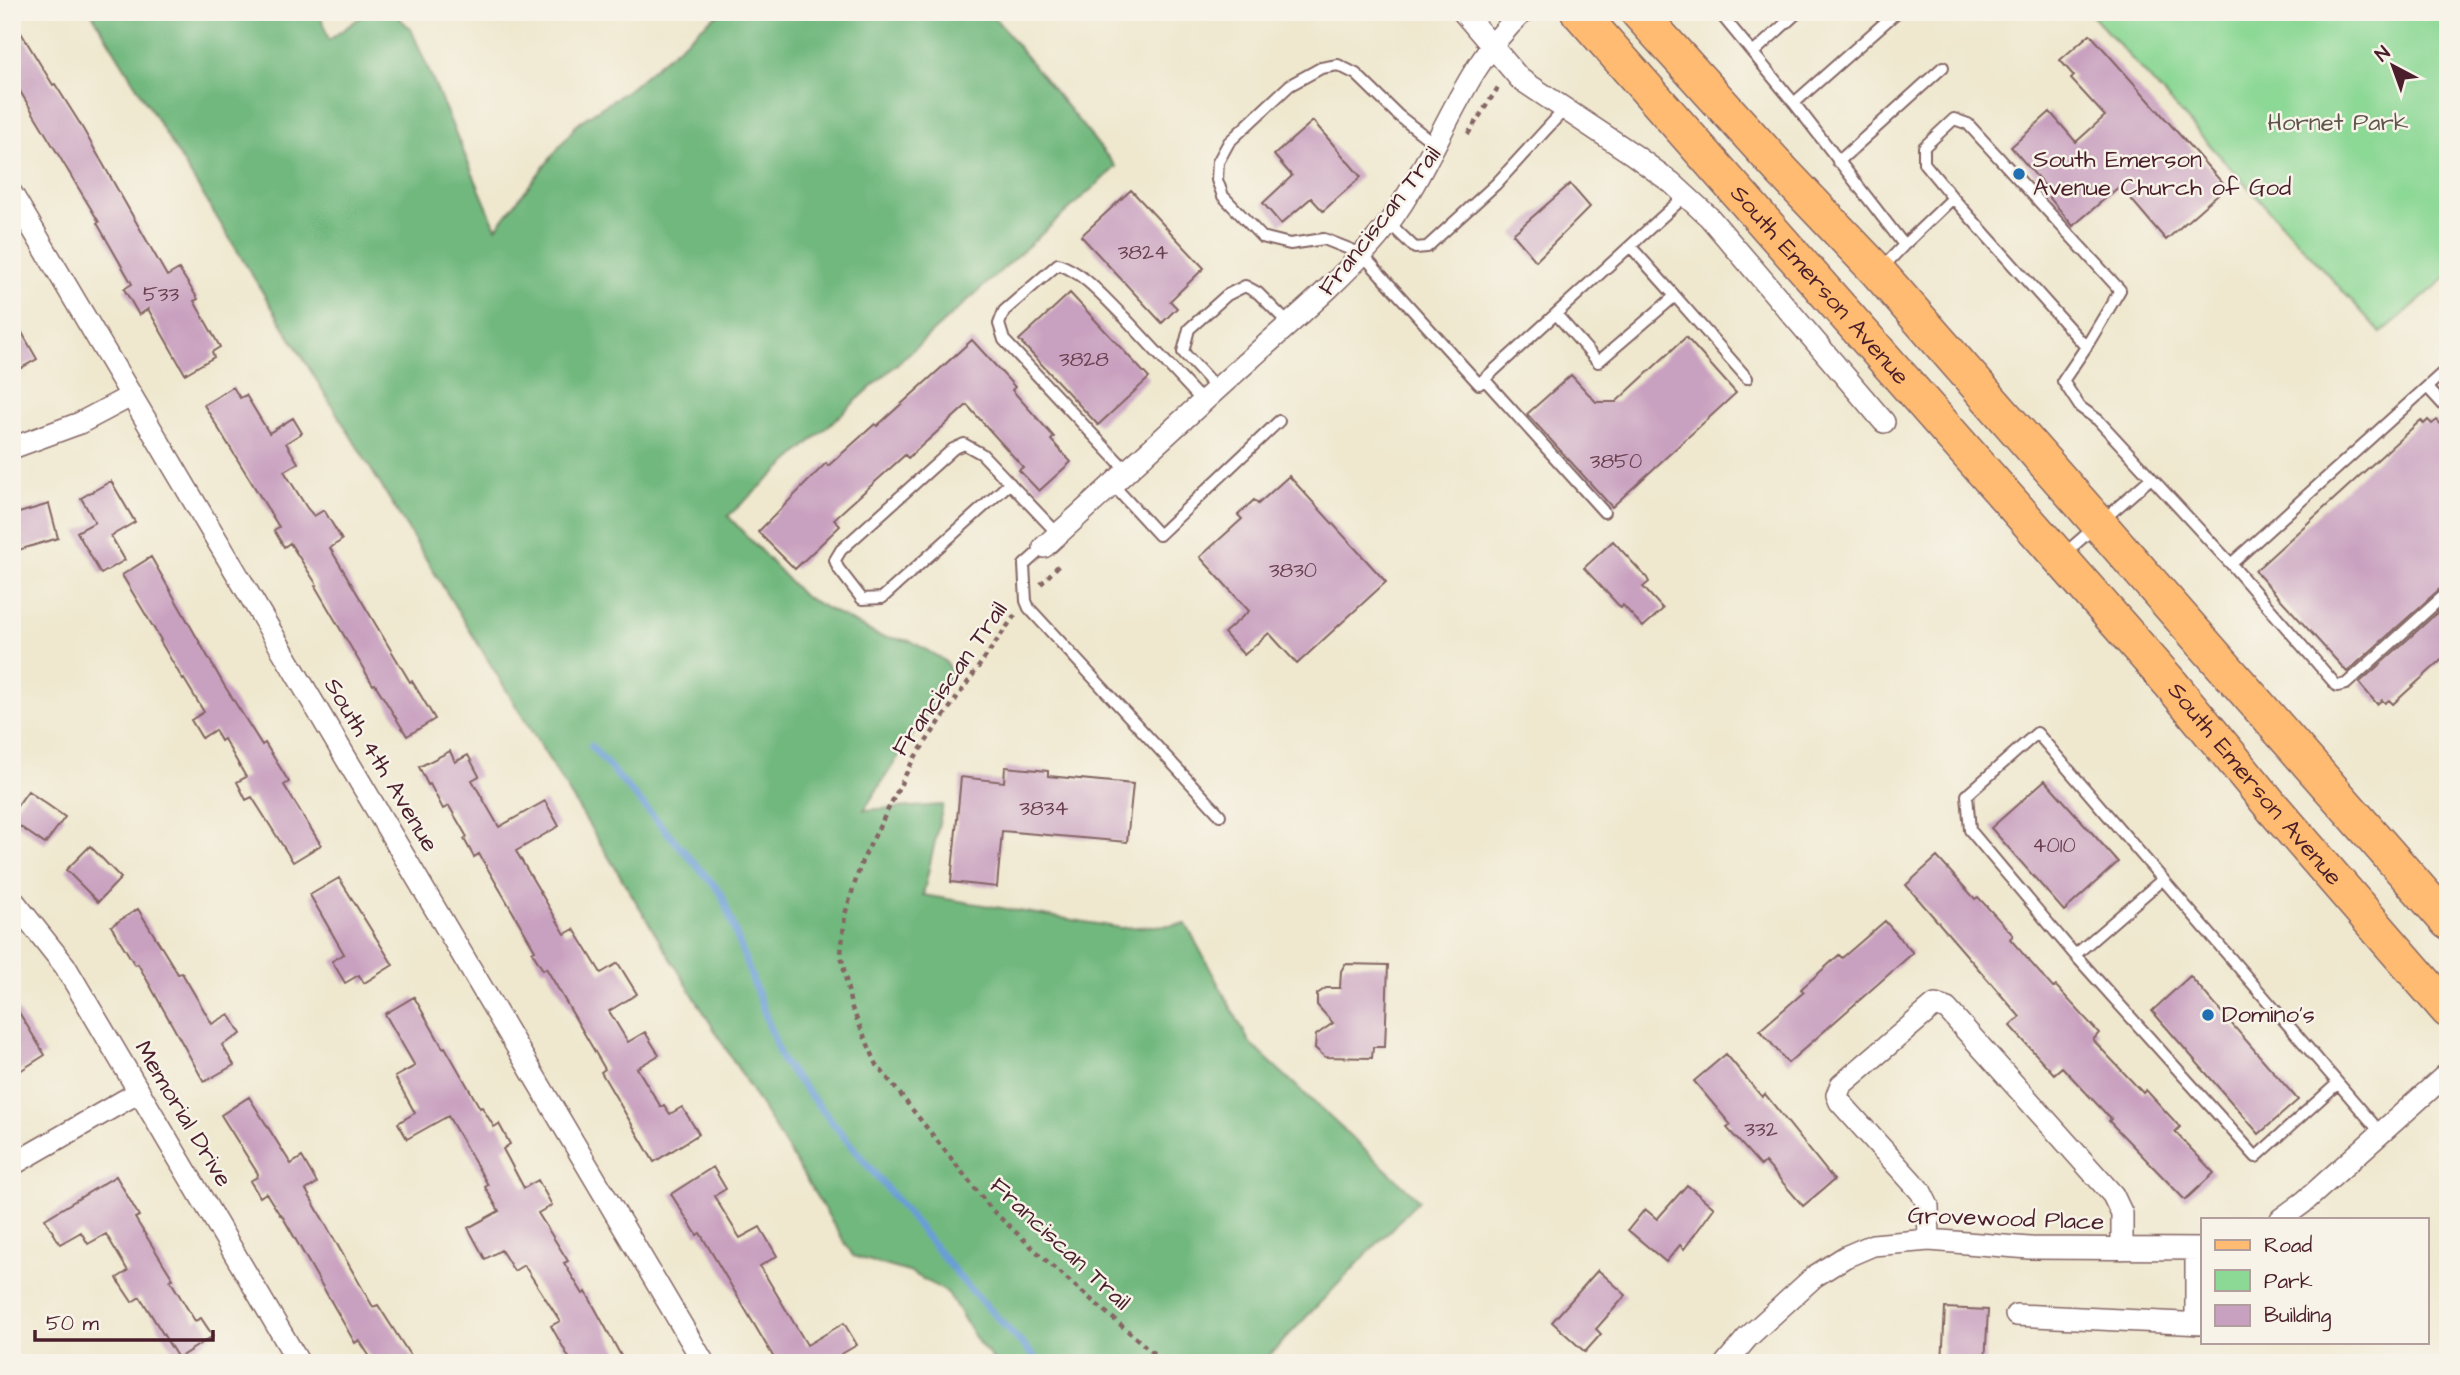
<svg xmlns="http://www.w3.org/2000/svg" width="2460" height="1375" viewBox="0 0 2460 1375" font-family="'Architects Daughter',sans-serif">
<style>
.green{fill:#8cd895;stroke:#6b7c60;stroke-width:2}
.forest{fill:#71b87e;stroke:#5e6c54;stroke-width:2}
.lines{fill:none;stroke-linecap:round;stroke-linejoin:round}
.stream{stroke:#6a9ed6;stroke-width:7}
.building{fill:#c9a1c0}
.lane-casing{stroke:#846564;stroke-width:14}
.street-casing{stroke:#846564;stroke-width:24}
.primary-casing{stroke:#846564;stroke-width:38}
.path{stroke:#846564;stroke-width:4.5;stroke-dasharray:5 5;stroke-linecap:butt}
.lane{stroke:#fff;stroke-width:10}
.street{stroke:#fff;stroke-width:21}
.primary{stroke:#ffbb71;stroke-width:35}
.poi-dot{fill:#1f6fb2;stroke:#f7f3e8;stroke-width:2.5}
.labels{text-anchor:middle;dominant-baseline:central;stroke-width:5;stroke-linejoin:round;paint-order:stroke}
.number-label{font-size:21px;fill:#6a4050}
.park-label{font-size:24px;fill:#5e564b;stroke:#f7f3e8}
.poi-label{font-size:24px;fill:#4a1f2b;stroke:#f7f3e8;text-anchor:start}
.street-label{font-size:24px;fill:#4a1f2b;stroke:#f7f3e8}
</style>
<rect width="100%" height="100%" fill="#f7f3e8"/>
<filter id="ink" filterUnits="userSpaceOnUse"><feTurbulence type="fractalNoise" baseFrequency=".0143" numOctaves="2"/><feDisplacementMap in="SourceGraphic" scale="14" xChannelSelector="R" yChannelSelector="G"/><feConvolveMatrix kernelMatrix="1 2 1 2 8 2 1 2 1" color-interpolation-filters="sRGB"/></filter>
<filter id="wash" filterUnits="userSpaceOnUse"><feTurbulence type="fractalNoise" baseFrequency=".00686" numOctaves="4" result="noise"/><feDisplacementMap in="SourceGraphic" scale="28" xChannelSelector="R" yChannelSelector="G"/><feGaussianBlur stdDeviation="1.57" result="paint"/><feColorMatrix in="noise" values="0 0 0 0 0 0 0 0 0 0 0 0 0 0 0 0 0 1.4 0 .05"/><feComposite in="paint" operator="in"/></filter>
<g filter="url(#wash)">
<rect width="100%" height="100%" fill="#efe8cf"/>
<path class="green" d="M2089,12H2448V276L2381,333Z"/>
<path class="forest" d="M91,12H319L329,40L365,14L394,13L411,29L496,228L578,123L628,90L711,19L723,12H990L1116,167L728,516L803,596L879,636L911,641L945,661L952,673L864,810L943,805L923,895L1121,928L1186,924L1250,1043L1419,1200L1262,1363H996L978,1342L948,1293L912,1273L853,1256Z"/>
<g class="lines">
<path class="stream" d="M591,746L721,893L782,1061L962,1280L1040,1363"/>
</g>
<g id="blocks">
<path class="building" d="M12,18L53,85L55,84L79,122L167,276L179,269L198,299L194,301L220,347L212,352L214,357L185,374L148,309L139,315L124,289L132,284L97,223L99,222L12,78Z
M2090,34L2226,187L2166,240L2120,186L2073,226L2049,197L2052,194L2011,147L2050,112L2076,142L2105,116L2071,79L2074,76L2060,60Z
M1313,121L1361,177L1323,211L1311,198L1281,224L1263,203L1292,176L1274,155Z
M1570,184L1590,207L1536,261L1513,234Z
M1131,190L1204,268L1170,301L1177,308L1162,323L1081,236Z
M1070,293L1149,378L1098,425L1019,340Z
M12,315L37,359L12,373Z
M1686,337L1736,393L1612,507L1527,414L1571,375L1596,402H1616Z
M972,340L1015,387L1012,390L1054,437L1051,440L1071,462L1039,491L1019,470L1023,467L967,405L908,458L905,455L834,519L840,526L795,569L758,532L826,463L828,466L875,424L877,426Z
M233,387L240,398L246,395L269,433L293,418L302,433L286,443L298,463L284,471L307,508L314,516L324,510L342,540L330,548L410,682L412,681L435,719L407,736L375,684L373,685L315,586L317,585L290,543L284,547L274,530L279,527L204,405Z
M2421,420L2424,424L2428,420L2432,424L2437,420L2448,432V584L2443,586L2347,672L2255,571Z
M1289,476L1386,582L1297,664L1269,633L1244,655L1224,633L1249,611L1200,557L1242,519L1238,515L1254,500L1258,504Z
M111,481L135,522L111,536L125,560L101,574L77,532L95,522L81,498Z
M49,504L58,538L12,552V515Z
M1613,541L1647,578L1649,582L1643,587L1663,609L1643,627L1623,605L1621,608L1584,568Z
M151,557L224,685L262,745L265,743L289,782L284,785L321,845L293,862L252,797L246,800L237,782L246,777L224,739L221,741L215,730L202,738L191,720L204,712L184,679L183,680L160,641L161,640L122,575Z
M2448,603V654L2393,704L2389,700L2385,703L2382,700L2377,704L2359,683Z
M450,751L455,762L468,755L479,776L472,780L499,827L545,801L559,826L516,851L565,934L574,929L601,973L618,963L637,994L609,1011L628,1042L645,1032L659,1055L637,1068L661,1107L664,1105L670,1114L682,1107L699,1134L654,1162L601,1072L605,1069L546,968L543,970L532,952L535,950L479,854L474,857L464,839L467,837L449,806L443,809L430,784L428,785L419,767Z
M1005,767L1048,771V776L1133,784L1127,842L1002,831L997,887L951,882L961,777L1004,782Z
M2045,780L2118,862L2064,911L1991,828Z
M28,791L65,817L45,844L12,821V813Z
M90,846L121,878L98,902L66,870Z
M1937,857L1975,899L1978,897L2013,935L2010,939L2053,988L2056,986L2099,1033L2093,1040L2143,1093L2146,1090L2180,1127L2175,1132L2214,1173L2185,1200L2109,1121L2111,1119L2062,1067L2054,1074L2010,1026L2020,1017L1906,885Z
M339,878L393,965L364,983L359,975L345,983L332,961L344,954L310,895Z
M138,909L178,974L182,973L212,1024L229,1014L241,1034L222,1045L234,1065L204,1082L138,964L135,965L111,926Z
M1885,921L1913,953L1788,1063L1760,1030L1804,992L1801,989L1839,955L1842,958Z
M1345,964L1388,965L1385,1047H1373L1372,1058L1325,1057L1315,1048L1316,1035L1333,1023L1317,1005V994L1326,988H1340L1341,971Z
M2190,976L2298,1100L2259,1134L2152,1011Z
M414,997L443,1048L445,1047L480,1108L482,1107L494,1127L499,1124L510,1144L503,1149L524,1188L538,1180L552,1205L538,1213L568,1261L564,1263L583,1294L586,1292L625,1363H572L551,1326L560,1321L524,1265L514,1271L501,1250L485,1259L468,1228L499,1211L485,1187L488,1185L448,1116L407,1139L398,1123L415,1113L395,1077L415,1066L385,1014Z
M12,1001L45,1055L12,1076Z
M1726,1054L1762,1097L1765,1094L1834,1180L1803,1206L1765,1162L1761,1166L1727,1128L1731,1125L1694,1081Z
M249,1097L291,1164L302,1157L317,1183L306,1190L373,1307L378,1305L415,1363H374L359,1340L355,1343L281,1214L280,1215L266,1193L260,1197L250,1181L257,1177L258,1174L221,1115Z
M713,1167L726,1189L714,1196L740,1238L760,1227L777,1256L760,1266L807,1345L844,1323L857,1345L838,1356L842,1363H777L700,1233L697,1235L671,1194Z
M116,1176L139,1216L135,1218L173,1279L170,1280L195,1321L201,1318L213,1336L178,1358L140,1297L132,1302L120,1284L117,1278L128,1271L106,1234L88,1244L81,1232L60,1244L45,1219Z
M1687,1185L1714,1208L1684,1249L1680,1245L1666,1262L1628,1230L1645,1209L1657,1219Z
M1598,1270L1626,1295L1596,1329L1601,1334L1585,1352L1552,1322Z
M1945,1308L1988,1310L1985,1363H1942Z"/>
</g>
</g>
<g filter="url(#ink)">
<use href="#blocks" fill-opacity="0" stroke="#846564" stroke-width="2"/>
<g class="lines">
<defs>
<path id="lane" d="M1719,12L1794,103L1904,245L1882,268
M1753,53L1798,12
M1794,103L1897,12
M1435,144L1399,116L1356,74L1338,65L1321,68L1290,85L1229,142L1218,162L1217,180L1223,196L1262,237L1290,244L1324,239L1362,254L1479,384L1685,196
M1838,162L1943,67
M1389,223L1415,248L1427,247L1496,184L1564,110
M1904,245L1953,198L1924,163V147L1954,119L1968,124L2120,290L2086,347L1953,198
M1675,296L1747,378
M1556,314L1598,362L1675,296L1631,247
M2086,347L2063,381L2080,407L2098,420L2231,564L2337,686L2346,684L2448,592
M1484,379L1604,512
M2427,387L2448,410
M1217,389L1183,352L1189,329L1227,295L1245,286L1258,293L1289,324
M1127,471L1004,340L999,324L1004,311L1058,264C1086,274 1104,298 1125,318C1151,346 1177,374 1203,402
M1010,483L882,598L862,599L838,568L835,560L841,550L953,449L964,444L982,454L1058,534
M1112,484L1159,535L1279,421
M1044,547L1024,565L1026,601L1029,608L1220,815
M2064,554L2151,478
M2231,564L2448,368
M2163,879L2075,955L1970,830L1967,795L2037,733L2381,1133
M2075,955L2256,1157L2338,1083"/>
<path id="street" d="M1463,12L1520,79L1634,155L1672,183L1709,217L1884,422
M12,194L704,1363
M12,448L80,423L131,396
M1044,547C1112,485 1180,422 1249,360C1292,321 1338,283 1376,239C1435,171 1455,73 1523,12
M12,899L65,966L299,1363
M12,1165L139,1092
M2281,1219L2304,1202L2448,1073
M1929,1240L1928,1206L1921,1192L1840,1102L1837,1095L1841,1085L1935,1005L1947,1009L2113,1195L2122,1214V1249
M2196,1250V1324
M2016,1315L2203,1324
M1726,1363L1747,1338L1815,1276L1845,1257L1873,1245L1929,1240L2029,1248L2203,1249"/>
<g id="primary">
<path id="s1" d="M1579,12L2171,684L2273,808L2448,1010"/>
<path d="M1638,12L1782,171L1878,272L2448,922"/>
</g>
</defs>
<use href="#lane" class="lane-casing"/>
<use href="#street" class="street-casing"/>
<use href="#primary" class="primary-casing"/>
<path class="path" d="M1468,134L1499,86
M1041,584L1059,565
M1015,615L913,760L862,861L845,914L841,954L851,1006L877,1065L992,1210L1051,1265L1165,1363"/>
<use href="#lane" class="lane"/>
<use href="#street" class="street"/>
<use href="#primary" class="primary"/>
</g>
</g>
<g class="poi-dot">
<circle cx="2019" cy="174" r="7"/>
<circle cx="2208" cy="1015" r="7"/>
</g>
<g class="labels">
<g class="number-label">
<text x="1143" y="252">3824</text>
<text x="161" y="294">533</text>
<text x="1084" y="359">3828</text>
<text x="1616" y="461">3850</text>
<text x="1293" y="570">3830</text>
<text x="1044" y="808">3834</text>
<text x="2054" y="845">4010</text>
<text x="1761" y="1129">332</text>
</g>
<g class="park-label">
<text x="2338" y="123">Hornet Park</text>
</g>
<g class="poi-label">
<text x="2033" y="160">South Emerson<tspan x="2033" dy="28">Avenue Church of God</tspan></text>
<text x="2222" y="1015">Domino's</text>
</g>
<g class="street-label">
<text transform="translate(1380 221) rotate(-52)">Franciscan Trail</text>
<text stroke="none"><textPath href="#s1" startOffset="364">South Emerson Avenue</textPath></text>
<text transform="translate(950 679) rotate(-55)">Franciscan Trail</text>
<text transform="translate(381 765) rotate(59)">South 4th Avenue</text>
<text stroke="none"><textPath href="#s1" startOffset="1026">South Emerson Avenue</textPath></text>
<text transform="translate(183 1114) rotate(59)">Memorial Drive</text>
<text transform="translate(2006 1219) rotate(2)">Grovewood Place</text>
<text transform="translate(1060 1244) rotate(43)">Franciscan Trail</text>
</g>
</g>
<rect width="2460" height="1375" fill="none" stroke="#f7f3e8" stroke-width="42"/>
<rect x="2201" y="1218" width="228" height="126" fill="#f7f3e8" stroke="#b29e9c" stroke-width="2"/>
<rect x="2215" y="1240" width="35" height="10" fill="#ffbb71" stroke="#b29e9c" stroke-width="2"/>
<text x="2264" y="1252" font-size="21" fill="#4a1f2b">Road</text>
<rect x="2215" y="1270" width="35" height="21" fill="#8cd895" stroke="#b29e9c" stroke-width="2"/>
<text x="2264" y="1288" font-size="21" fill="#4a1f2b">Park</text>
<rect x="2215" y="1305" width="35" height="21" fill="#c9a1c0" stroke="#b29e9c" stroke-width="2"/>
<text x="2264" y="1322" font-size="21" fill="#4a1f2b">Building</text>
<g transform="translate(2393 66) rotate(319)" stroke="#f7f3e8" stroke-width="5" paint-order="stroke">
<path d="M0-5L12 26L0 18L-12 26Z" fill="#4a1f2b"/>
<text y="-10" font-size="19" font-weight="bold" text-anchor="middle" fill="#4a1f2b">N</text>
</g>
<path d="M35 1330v10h178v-10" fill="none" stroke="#4a1f2b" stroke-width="3.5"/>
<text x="46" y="1330" font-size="21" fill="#4a1f2b" stroke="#f7f3e8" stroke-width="5" paint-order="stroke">50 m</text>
</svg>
